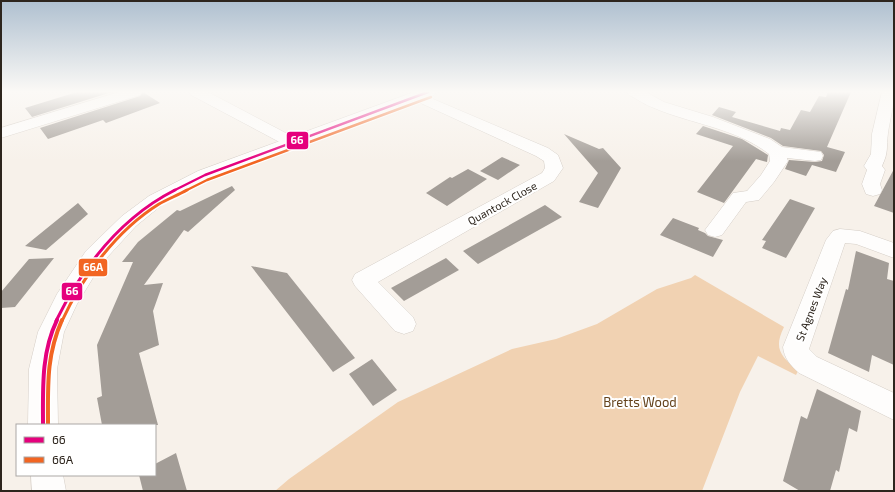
<svg xmlns="http://www.w3.org/2000/svg" width="895" height="492" viewBox="0 0 895 492" font-family="'Exo 2',sans-serif">
<style>
.forest{fill:#f1d2b2}
.building{fill:#a39d97}
.lines{fill:none;stroke-linecap:round;stroke-linejoin:round}
.minor-casing{stroke:#d5cec7;stroke-width:1}
.tertiary-casing{stroke:#d5cec7;stroke-width:1}
.minor{fill:#fefdfc;fill-rule:evenodd}
.tertiary{fill:#fefdfc;fill-rule:evenodd}
.bus-1-far2-casing{stroke:#fff;stroke-width:5}
.bus-1-far1-casing{stroke:#fff;stroke-width:6}
.bus-1-casing{stroke:#fff;stroke-width:7}
.bus-2-far2-casing{stroke:#fff;stroke-width:5}
.bus-2-far1-casing{stroke:#fff;stroke-width:6}
.bus-2-casing{stroke:#fff;stroke-width:7}
.bus-1-far2{stroke:#e5007d;stroke-width:2.5}
.bus-1-far1{stroke:#e5007d;stroke-width:3}
.bus-1{stroke:#e5007d;stroke-width:4}
.bus-2-far2{stroke:#f26522;stroke-width:2.5}
.bus-2-far1{stroke:#f26522;stroke-width:3}
.bus-2{stroke:#f26522;stroke-width:4}
.labels{text-anchor:middle;dominant-baseline:central;stroke-width:4;stroke-linejoin:round;paint-order:stroke}
.street-label{font-size:11px;fill:#2d251d;stroke:#fff}
.near-park-label{font-size:13px;fill:#64421b;stroke:#fff}
.line-badge{stroke:#fff;stroke-width:1.5}
.badge-label{font-size:11px;text-anchor:middle;font-weight:bold;fill:#fff}
</style>
<rect width="100%" height="100%" fill="#f7f1ea"/>
<path class="forest" d="M695,275L784,327C773,349 781,356 798,371L796,375L758,356L740,392L702,491H275L289,479L398,402L512,349L556,339L597,324L657,289L691,278Z"/>
<path class="building" d="M77,92H112L32,117L25,108Z
M143,92L160,103L106,123L103,120L48,139L40,128L140,96Z
M828,92H851L827,147L845,152L836,172L812,165L806,176L785,169L789,160L815,162L822,161L824,155L821,151L783,146L771,138L712,115L719,107L736,112L732,117L780,131L781,128L790,130L801,110L810,112L819,96L826,97Z
M703,126L742,139L768,155L767,162L756,159L724,203L697,192L733,146L696,134Z
M564,134L599,149L603,148L621,168L598,208L579,202L598,173Z
M502,157L520,165L498,180L480,171Z
M468,169L487,179L447,206L426,193L450,177L452,178Z
M894,169V213L874,206Z
M232,186L235,190L188,232L184,230L144,285L163,283L153,311L159,345L139,353L158,425H102L97,398L102,396L97,345L133,262H122L138,242L177,210L180,211Z
M790,199L815,208L786,258L762,248L766,241L762,240Z
M78,203L88,214L46,250L25,246Z
M545,205L562,217L478,264L463,251Z
M673,218L699,228L698,230L705,233L708,236L723,240L713,257L660,235Z
M856,251L889,263L887,279L894,281V365L872,355L869,372L828,353L846,289L848,290Z
M54,258L15,307L1,308V292L29,259Z
M446,258L459,270L404,301L391,288Z
M251,266L287,273L355,358L333,372Z
M372,359L397,390L373,406L349,374Z
M817,389L861,411L857,432L849,428L839,472L836,470L830,491H800L783,481L801,416L807,419Z
M176,453L187,491H143L139,475H155V464Z"/>
<g class="lines">
<defs>
<path id="minor" d="M119,92H142L140,95L1,138V128Z
M189,92H208L299,140L301,143L299,146L293,148L287,146L191,95Z
M627,92H646L664,102L713,117L770,139L782,147L821,152L823,156L821,160L815,161L787,158L788,161L774,182L759,200L746,202L722,235L715,237L708,235L705,230L733,193L747,191L761,175L770,161L769,154C736,128 691,124 654,108C645,105 637,99 629,95Z
M882,92H894C894,106 890,119 888,133C886,148 889,151 882,166L885,170L880,184L882,190L880,194L873,196L866,194L862,184L867,170L864,166L871,154L872,134Z
M419,93L548,148L558,155L563,168L554,181L378,282L413,317L416,324L413,331L404,334L395,331L355,286L352,280L355,274L542,173L545,168L544,161L536,156L414,100L412,97L414,94Z
M840,229L860,231L894,243V258L856,244L845,243L809,349L817,357L894,393V420L799,373C791,366 784,358 783,347L826,240L833,231Z"/>
<path id="tertiary" d="M414,92H436L434,95L212,179L163,204L136,226L102,263L77,304L64,332L57,369L58,425H28L29,369L38,332L57,294L86,251L122,216L149,196L198,171Z
M31,475H63L66,491H32Z"/>
</defs>
<use href="#minor" class="minor-casing"/>
<use href="#tertiary" class="tertiary-casing"/>
<use href="#minor" class="minor"/>
<use href="#tertiary" class="tertiary"/>
<defs>
<path id="bus-1-far2" d="M173,191L205,175L428,92"/>
<path id="bus-1-far1" d="M56,321C83,266 120,218 175,190"/>
<path id="bus-1" d="M43,425C43,389 41,353 57,320"/>
<path id="bus-2-far2" d="M185,191L207,180L431,97"/>
<path id="bus-2-far1" d="M62,321C82,277 117,230 159,204C168,199 178,195 187,190"/>
<path id="bus-2" d="M48,425C48,387 46,356 62,320"/>
</defs>
<use href="#bus-1-far2" class="bus-1-far2-casing"/>
<use href="#bus-1-far1" class="bus-1-far1-casing"/>
<use href="#bus-1" class="bus-1-casing"/>
<use href="#bus-2-far2" class="bus-2-far2-casing"/>
<use href="#bus-2-far1" class="bus-2-far1-casing"/>
<use href="#bus-2" class="bus-2-casing"/>
<use href="#bus-1-far2" class="bus-1-far2"/>
<use href="#bus-1-far1" class="bus-1-far1"/>
<use href="#bus-1" class="bus-1"/>
<use href="#bus-2-far2" class="bus-2-far2"/>
<use href="#bus-2-far1" class="bus-2-far1"/>
<use href="#bus-2" class="bus-2"/>
</g>
<linearGradient id="sky" x2="0" y2="1"><stop stop-color="#afc0d0"/><stop offset="0.57" stop-color="#fbf9f6"/><stop offset="1" stop-color="#fbf9f6" stop-opacity="0"/></linearGradient>
<rect width="895" height="161" fill="url(#sky)"/>
<g class="labels">
<g class="street-label">
<text transform="translate(502 203) rotate(-29)">Quantock Close</text>
<text transform="translate(811 309) rotate(-69)">St Agnes Way</text>
</g>
<g class="near-park-label">
<text x="640" y="402">Bretts Wood</text>
</g>
</g>
<g class="line-badge">
<rect x="286" y="131" width="23" height="19" rx="4" fill="#e5007d"/>
<rect x="78" y="258" width="30" height="19" rx="4" fill="#f26522"/>
<rect x="61" y="282" width="22" height="19" rx="4" fill="#e5007d"/>
</g>
<g class="badge-label">
<text x="297" y="144">66</text>
<text x="93" y="271">66A</text>
<text x="72" y="295">66</text>
</g>
<rect width="895" height="492" fill="none" stroke="#2d251d" stroke-width="4"/>
<rect x="16" y="424" width="140" height="52" fill="#ffffff" stroke="#aba8a5"/>
<rect x="24" y="437" width="20" height="6" fill="#e5007d" stroke="#aba8a5"/>
<text x="52" y="444" font-size="12" fill="#2d251d">66</text>
<rect x="24" y="457" width="20" height="6" fill="#f26522" stroke="#aba8a5"/>
<text x="52" y="464" font-size="12" fill="#2d251d">66A</text>
</svg>
